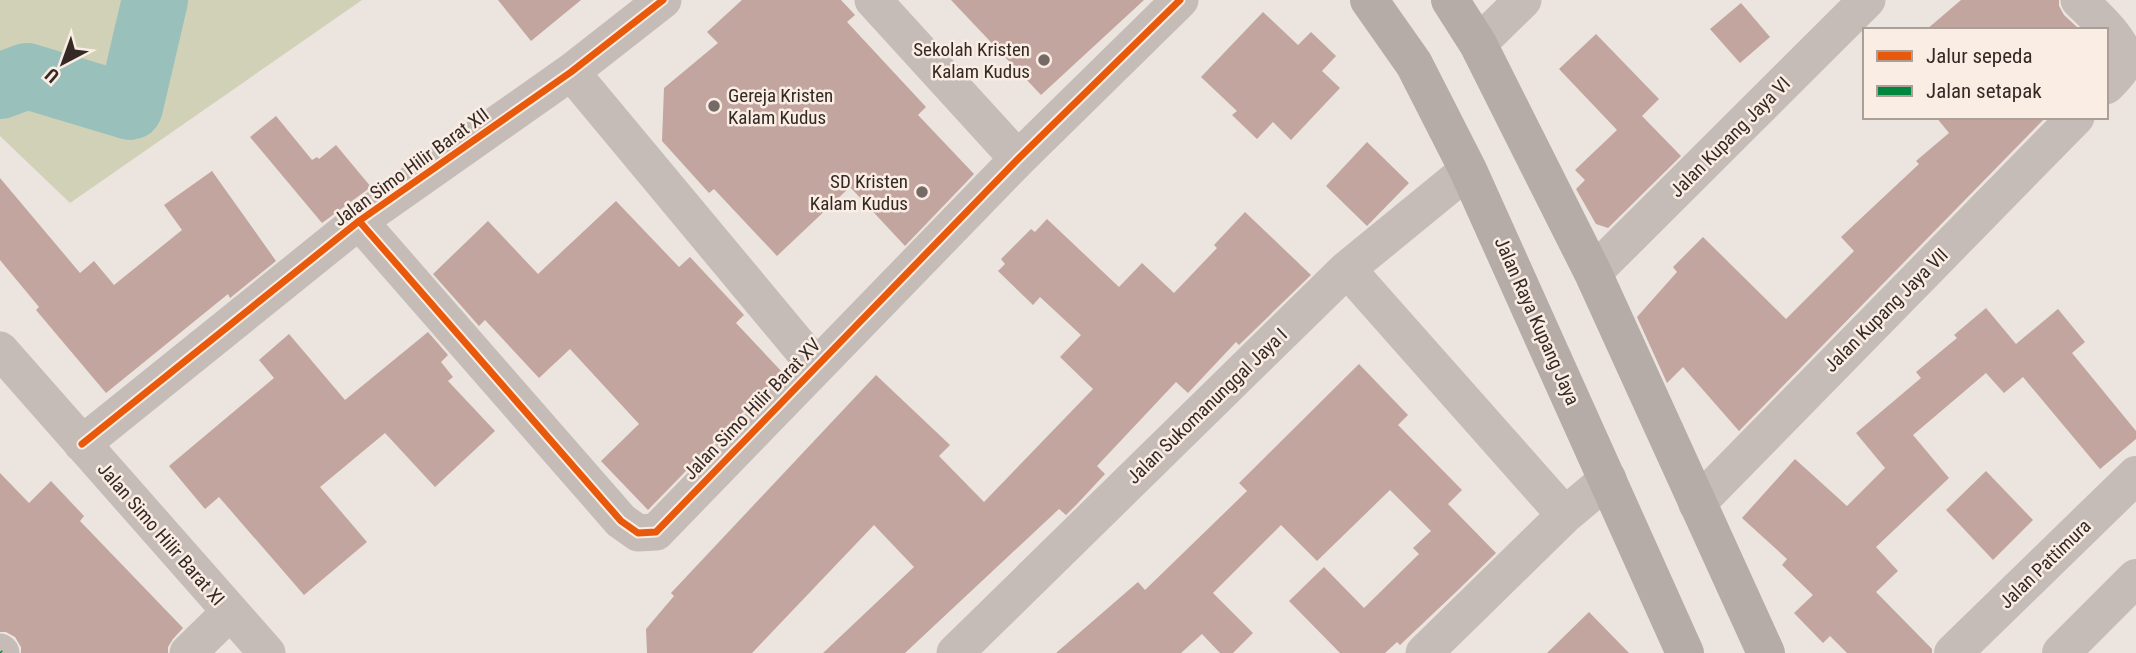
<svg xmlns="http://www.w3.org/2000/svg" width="2136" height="653" viewBox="0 0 2136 653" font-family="'Roboto Condensed',sans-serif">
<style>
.green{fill:#d0d1b7}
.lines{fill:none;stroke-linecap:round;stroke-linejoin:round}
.river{stroke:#99c0bb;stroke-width:66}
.building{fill:#c1a59e}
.minor{stroke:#c5bcb7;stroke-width:37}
.tertiary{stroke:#c5bcb7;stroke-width:38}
.secondary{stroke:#b6aca7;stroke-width:38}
.quiet{stroke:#00873e;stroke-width:5;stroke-dasharray:10 5;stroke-linecap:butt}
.cycleway-casing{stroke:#faede4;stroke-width:11}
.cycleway{stroke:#e8590c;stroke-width:7}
.poi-dot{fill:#756a66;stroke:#faede4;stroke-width:2.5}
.labels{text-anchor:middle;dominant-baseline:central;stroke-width:5;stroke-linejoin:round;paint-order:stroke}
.poi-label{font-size:19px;fill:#352926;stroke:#faede4;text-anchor:end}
.street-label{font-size:19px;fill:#352926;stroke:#faede4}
</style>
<rect width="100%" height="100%" fill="#ece4de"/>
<path class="green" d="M0,0H362L70,203L0,136Z"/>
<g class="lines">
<path class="river" d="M0,86L27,76L130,107L155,0"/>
</g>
<path class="building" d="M498,0H581L531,41Z
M742,0H841L855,15L847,22L926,107L918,115L974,174L905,246L850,187L777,256L714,189L709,193L662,141L664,88L718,43L707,32Z
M951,0H1144L1041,95Z
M1961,0H2059V6L2064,15L2078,28L1926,30Z
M1741,3L1770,37L1740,63L1710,29Z
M1263,12L1298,45L1311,32L1336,56L1322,71L1340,88L1291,140L1273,122L1257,139L1232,115L1237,111L1201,77Z
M1596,34L1659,99L1642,116L1681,156L1608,228L1596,224L1576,189L1585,180L1575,170L1617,130L1559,69Z
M276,116L312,160L317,157L319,159L336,145L371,187L322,223L250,137Z
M1936,117H2046L1739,431L1683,367L1667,383L1637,317L1677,272L1673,267L1703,237L1786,319L1854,251L1841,237L1919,164L1916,161L1949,133Z
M1367,142L1409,183L1367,226L1326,186Z
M212,171L276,261L230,298L228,294L106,393L36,310L39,307L0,260V178L80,273L94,261L114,285L182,230L164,205Z
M616,201L679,267L690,257L744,315L736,323L782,372L648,510L601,461L639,424L570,349L539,378L485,320L479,326L433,274L488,221L538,274Z
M1245,212L1311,275L1239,345L1236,342L1188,393L1176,382L1097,466L1105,474L1078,503L1066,515L1059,509L905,653H823L914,567L874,525L752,653H647L646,629L674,596L671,593L876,375L950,445L939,456L984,502L1093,389L1060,357L1081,335L1040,297L1033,305L998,271L1005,264L1001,259L1031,229L1035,232L1047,219L1119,287L1142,263L1174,293L1217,248L1214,245Z
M1986,308L2016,344L2058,309L2085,342L2072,353L2136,431V439L2100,469L2023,377L2004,393L1986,373L1913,435L1949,478L1876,547L1898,571L1876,592L1932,649V653H1847L1830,636L1823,643L1794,613L1813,595L1782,565L1787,559L1742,518L1795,459L1847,506L1885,468L1856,433L1921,378L1916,372L1957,338L1954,335Z
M428,332L448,355L441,362L453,377L448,381L495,431L435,487L385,433L320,487L367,542L304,595L219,497L205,509L169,466L274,378L259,360L289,334L345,400Z
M1359,364L1408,415L1398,425L1462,490L1448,504L1496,553L1456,592L1400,645L1397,642L1385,653H1340L1289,601L1324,567L1364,608L1419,554L1413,548L1431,531L1390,490L1317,561L1281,525L1213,593L1253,633L1233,653H1220L1202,634L1181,653H1056L1138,582L1145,590L1247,491L1239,483Z
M1986,471L2033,520L1993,560L1946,510Z
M0,473L29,503L51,481L84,516L80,521L183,628L173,639L168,647V653H21V647L15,637L6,632H0Z
M1589,612L1629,653H1547Z"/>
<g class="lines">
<path class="minor" d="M873,0L1018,159
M2079,0C2091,12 2124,41 2124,58C2124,69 2113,79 2106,86
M1478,44L1523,0
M571,72L815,365
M359,221L621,521L638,533L656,532L1018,159L1180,0
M1347,269L1565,515
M1593,273L1867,0
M0,350L267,653
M82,444L359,221L571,72L663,0
M1697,504L2076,117
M0,652L1,653
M188,653L230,612
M955,653L1347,269L1468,170
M1424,653L1565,515L1608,479"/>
<path class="tertiary" d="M1953,653L2136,475
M2061,653L2136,578"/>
<path class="secondary" d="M1369,0L1414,64L1468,170L1685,653
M1450,0L1478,44L1593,273L1766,653"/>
<path class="quiet" d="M0,652L1,653"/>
<defs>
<path id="cycleway" d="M359,221L621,521L638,533L656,532L1018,159L1180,0
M82,444L359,221L571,72L663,0"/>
</defs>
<use href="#cycleway" class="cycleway-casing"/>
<use href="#cycleway" class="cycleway"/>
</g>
<g class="poi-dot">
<circle cx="1044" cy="60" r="7"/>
<circle cx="714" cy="106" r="7"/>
<circle cx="922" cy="192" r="7"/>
</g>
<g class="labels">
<g class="poi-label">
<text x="1030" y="49">Sekolah Kristen<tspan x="1030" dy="22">Kalam Kudus</tspan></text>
<text x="728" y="95" text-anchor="start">Gereja Kristen<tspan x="728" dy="22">Kalam Kudus</tspan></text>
<text x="908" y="181">SD Kristen<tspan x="908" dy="22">Kalam Kudus</tspan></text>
</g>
<g class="street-label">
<text transform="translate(1730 137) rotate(-45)">Jalan Kupang Jaya VI</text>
<text transform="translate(411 167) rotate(-36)">Jalan Simo Hilir Barat XII</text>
<text transform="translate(1886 310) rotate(-45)">Jalan Kupang Jaya VII</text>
<text transform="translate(1537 321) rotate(66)">Jalan Raya Kupang Jaya</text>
<text transform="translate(1207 406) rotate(-44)">Jalan Sukomanunggal Jaya I</text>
<text transform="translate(752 409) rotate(-46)">Jalan Simo Hilir Barat XV</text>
<text transform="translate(161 534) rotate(49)">Jalan Simo Hilir Barat XI</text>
<text transform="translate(2045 564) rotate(-44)">Jalan Pattimura</text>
</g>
</g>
<rect x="1863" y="28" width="245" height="91" fill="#faede4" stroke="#ab9f98" stroke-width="2"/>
<rect x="1877" y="51" width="35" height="10" fill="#e8590c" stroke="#ab9f98" stroke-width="2"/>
<text x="1926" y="63" font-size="21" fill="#352926">Jalur sepeda</text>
<rect x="1877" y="86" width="35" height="10" fill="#00873e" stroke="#ab9f98" stroke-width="2"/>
<text x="1926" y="98" font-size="21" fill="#352926">Jalan setapak</text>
<g transform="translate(63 63) rotate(221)" stroke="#faede4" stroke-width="5" paint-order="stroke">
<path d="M0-5L12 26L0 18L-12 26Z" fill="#352926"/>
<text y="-10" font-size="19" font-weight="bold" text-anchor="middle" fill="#352926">U</text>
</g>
</svg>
